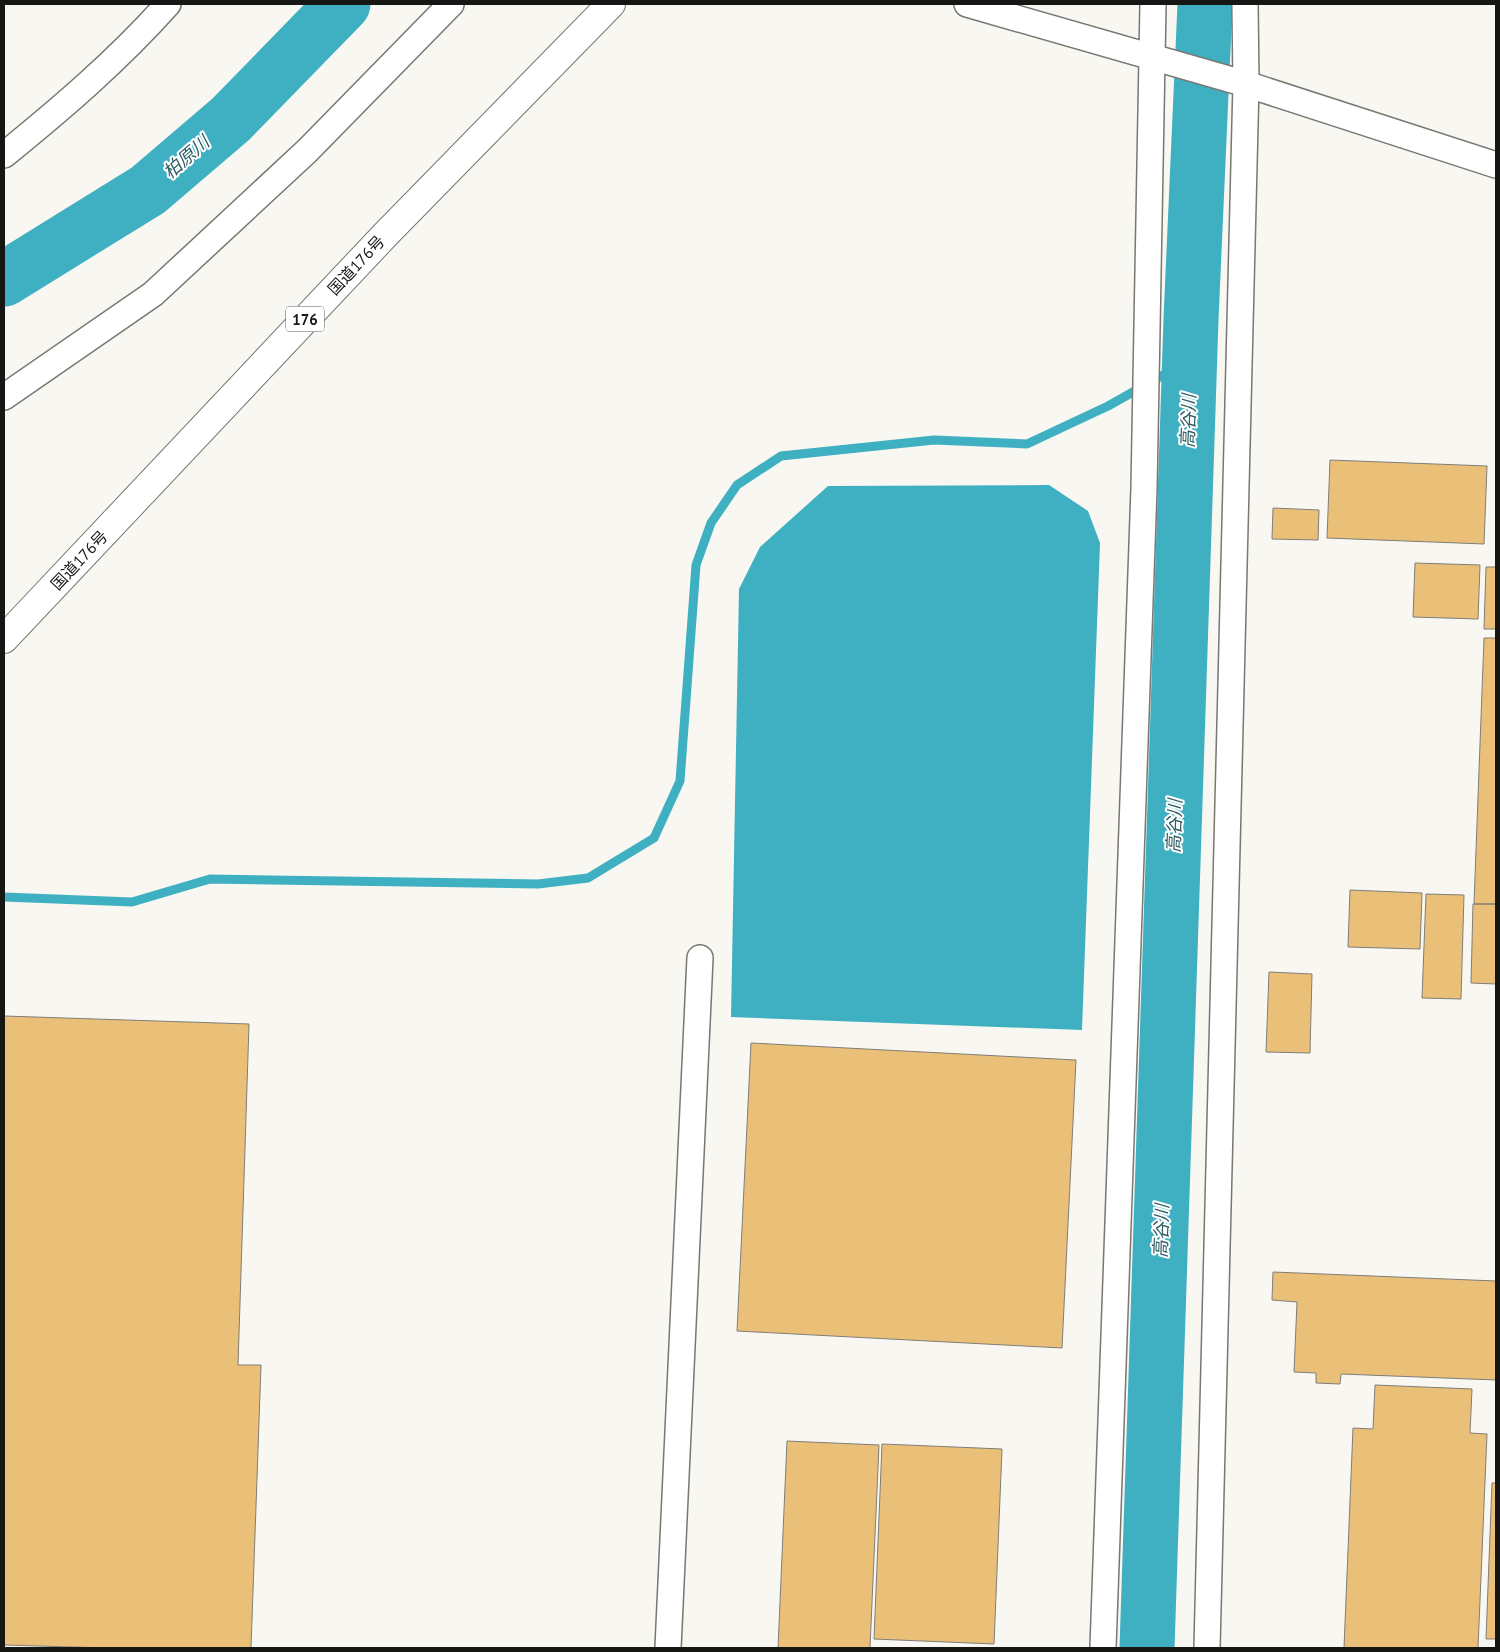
<svg xmlns="http://www.w3.org/2000/svg" width="1500" height="1652" viewBox="0 0 1500 1652" font-family="'PT Sans','Noto Sans JP',sans-serif">
<style>
.water{fill:#3fb0c1}
.lines{fill:none;stroke-linecap:round;stroke-linejoin:round}
.stream{stroke:#3fb0c1;stroke-width:9}
.river{stroke:#3fb0c1;stroke-width:55}
.building{fill:#eac078;stroke:#807d78}
.street-casing{stroke:#787772;stroke-width:28}
.highway-casing{stroke:#787772;stroke-width:30}
.street{stroke:#fff;stroke-width:25}
.highway{stroke:#fff;stroke-width:28}
.labels{text-anchor:middle;dominant-baseline:central;stroke-width:4;stroke-linejoin:round;paint-order:stroke}
.shield{fill:#fff;stroke:#5c5c5a;stroke-width:1}
.shield-label{font-size:15px;font-weight:bold;fill:#161614}
.street-label{font-size:16px;fill:#161614;stroke:#fff}
.water-label{font-size:18px;font-style:italic;fill:#2d5c63;stroke:#fff}
</style>
<rect width="100%" height="100%" fill="#f8f7f1"/>
<path class="water" d="M1049,485L1088,511L1100,543L1082,1030L731,1017L739,589L760,547L828,486Z"/>
<g class="lines">
<path class="stream" d="M4,897L132,902L210,879L538,884L588,878L654,838L680,781L696,565L711,523L737,485L781,456L934,440L1027,444L1108,406L1190,360"/>
<path class="river" d="M4,279L148,190L231,119L343,4
M1147,1648L1191,319L1205,4"/>
</g>
<path class="building" d="M1330,460L1487,466L1484,544L1327,538Z
M1273,508L1319,510L1318,540L1272,539Z
M1415,563L1480,565L1478,619L1413,617Z
M1486,567H1496V629H1484Z
M1484,638H1496V904H1474Z
M1350,890L1422,893L1420,949L1348,947Z
M1426,894L1464,895L1461,999L1422,998Z
M1473,904H1496V984L1471,983Z
M1269,972L1312,974L1310,1053L1266,1052Z
M4,1016L249,1024L238,1365H261L251,1648H108L4,1645Z
M751,1043L1076,1060L1062,1348L737,1331Z
M1273,1272L1496,1281V1380L1341,1374L1340,1384L1316,1383V1373L1294,1372L1297,1302L1272,1300Z
M1375,1385L1472,1389L1470,1433L1487,1434L1478,1648H1344L1353,1428L1373,1429Z
M787,1441L879,1445L870,1648H778Z
M882,1444L1002,1449L994,1644L874,1639Z
M1492,1483H1496V1639H1486Z"/>
<g class="lines">
<defs>
<path id="street" d="M967,4L1246,84L1496,165
M4,155C62,108 118,60 168,4
M4,397L153,294L307,151L451,4
M668,1648L700,958
M1103,1648L1144,488L1153,4
M1207,1648L1246,84L1245,4"/>
<path id="highway" d="M4,639L385,235L611,4"/>
</defs>
<use href="#street" class="street-casing"/>
<use href="#highway" class="highway-casing"/>
<use href="#street" class="street"/>
<use href="#highway" class="highway"/>
</g>
<g class="labels">
<rect class="shield" x="286" y="306.5" width="38" height="25" rx="4"/>
<g class="shield-label">
<text x="305" y="319">176</text>
</g>
<g class="street-label">
<text transform="translate(356 265) rotate(-47)">国道176号</text>
<text transform="translate(79 560) rotate(-47)">国道176号</text>
</g>
<g class="water-label">
<text transform="translate(186 157) rotate(-41)">柏原川</text>
<text transform="translate(1188 421) rotate(-88)">高谷川</text>
<text transform="translate(1174 826) rotate(-88)">高谷川</text>
<text transform="translate(1161 1231) rotate(-88)">高谷川</text>
</g>
</g>
<rect width="1500" height="1652" fill="none" stroke="#161614" stroke-width="10"/>
</svg>
